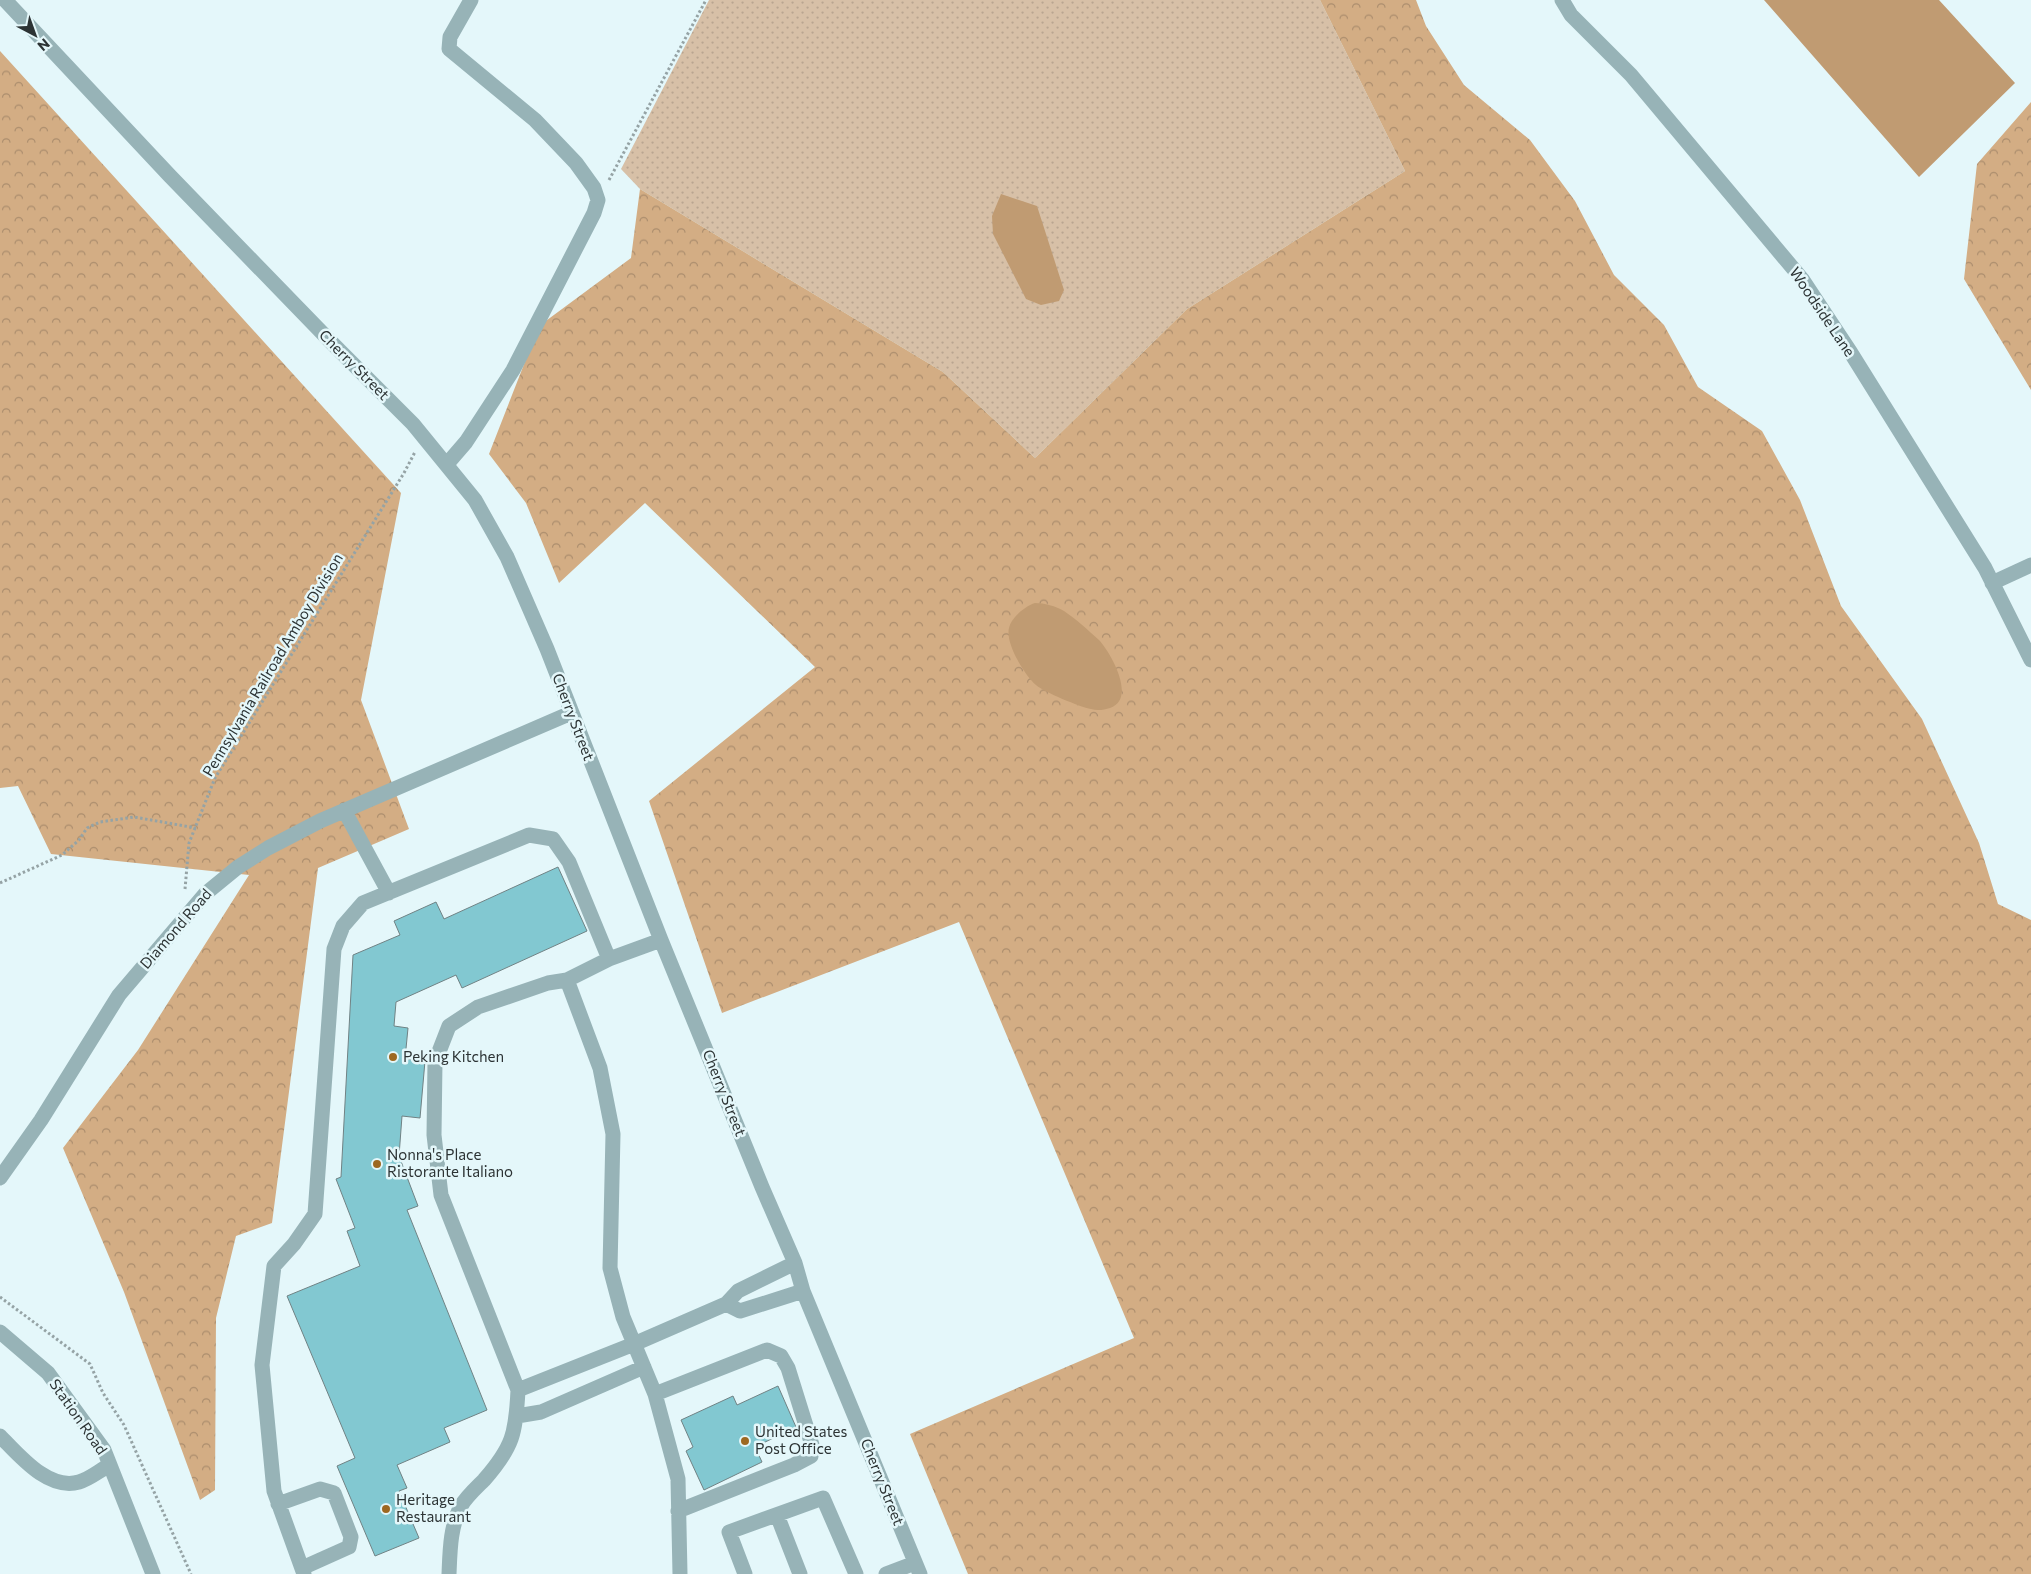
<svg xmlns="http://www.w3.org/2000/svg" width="2031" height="1574" font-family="Commissioner,sans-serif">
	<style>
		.grass { fill: url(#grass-dots) }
		.forest { fill: url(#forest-crowns) }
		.water { fill: #c09b72 }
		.building { fill: #82c8d1; stroke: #708284 }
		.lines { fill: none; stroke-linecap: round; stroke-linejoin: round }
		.path { stroke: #95a3a5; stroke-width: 3; stroke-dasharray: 2.5 2.5; stroke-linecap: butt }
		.minor { stroke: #97b3b7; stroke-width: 15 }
		.poi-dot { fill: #9d6821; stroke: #e4f7fa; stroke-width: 2 }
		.labels { text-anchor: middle; stroke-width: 5; stroke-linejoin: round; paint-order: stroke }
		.street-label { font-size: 15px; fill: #2c3334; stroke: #e4f7fa }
		.poi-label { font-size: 15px; fill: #2c3334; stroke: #e4f7fa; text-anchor: start }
	</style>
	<defs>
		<pattern id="grass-dots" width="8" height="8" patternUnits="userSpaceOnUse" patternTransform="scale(1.25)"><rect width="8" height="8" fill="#d7c0a7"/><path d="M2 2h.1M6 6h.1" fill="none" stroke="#b9a590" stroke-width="1.8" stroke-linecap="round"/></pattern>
		<pattern id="forest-crowns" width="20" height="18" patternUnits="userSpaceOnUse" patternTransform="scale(1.25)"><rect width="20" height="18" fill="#d3ad84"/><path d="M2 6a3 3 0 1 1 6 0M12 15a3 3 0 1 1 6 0" fill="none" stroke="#ab8d6d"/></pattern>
	</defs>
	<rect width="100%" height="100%" fill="#e4f7fa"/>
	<!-- grass -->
	<path class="grass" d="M709 0H1320L1405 171 1187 309 1035 458 943 372 640 189 621 169Z"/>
	<!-- forest -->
	<path class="forest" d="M1320 0H1416L1426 26 1464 85 1530 140 1575 201 1614 275 1664 325 1698 387 1762 431 1800 500 1841 606 1922 719 1979 843 1998 904 2031 920V1574H968L910 1434 1134 1338 959 922 722 1013 649 801 815 667 645 503 559 583 526 503 489 454 539 326 631 258 640 189 943 372 1035 458 1187 309 1405 171Z
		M0 51 401 493 361 700 409 829 318 868 272 1223 236 1236 216 1318 215 1490 200 1500 124 1292 63 1148 138 1050 249 875 51 854 18 786 0 788Z
		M2031 102V390L1964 279 1977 164Z"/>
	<!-- water -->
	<path class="water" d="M1764 0H1939L2015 83 1919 177Z
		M1001 194 1037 206 1064 290 1059 301 1041 305 1026 299 993 234 992 216Z
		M1035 603C1044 603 1056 606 1064 611 1076 619 1088 630 1099 640 1111 653 1137 699 1110 708 1104 710 1097 711 1091 709 1080 707 1044 692 1036 685 1025 676 1005 643 1009 628 1011 618 1025 606 1035 603Z"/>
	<!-- building -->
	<path class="building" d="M558 867 587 931 462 988 456 975 396 1002 394 1026 408 1028 405 1059 425 1061 420 1118 402 1116 399 1156 418 1206 407 1210 487 1410 444 1428 450 1442 397 1465 407 1488 399 1491 419 1538 375 1556 337 1466 355 1458 287 1296 360 1266 347 1231 355 1228 336 1179 341 1177 353 955 400 935 394 921 436 902 444 919Z
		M778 1386 796 1427 755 1447 762 1462 704 1490 686 1451 693 1447 681 1420 733 1396 737 1405Z"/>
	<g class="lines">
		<!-- path -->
		<path class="path" d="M609 180 706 0
			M0 883 62 855 79 840 87 828 100 822 134 817 196 828
			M185 889 189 843 215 778 404 473 415 452
			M0 1297 90 1364 103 1393 124 1425 191 1574"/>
		<!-- minor -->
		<path class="minor" d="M5 0 170 176 332 343 413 424 475 500 507 557 547 649 661 940 762 1187 795 1263 803 1291 920 1574
			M1562 0 1571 15 1631 75 1802 279 1851 353 1985 568 2031 660
			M447 464 466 442 513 370 594 213 598 200 594 188 576 163 535 120 449 49 450 37 471 0
			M1992 583 2031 565
			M344 810 389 893
			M567 980 609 959
			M0 1178 41 1120 119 995 205 894 238 867 268 848 320 821 571 713
			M795 1263 738 1291 726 1304 740 1311 803 1291
			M0 1332 48 1373 104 1450 153 1574
			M518 1390 634 1344 726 1304
			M655 1394 767 1350 781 1356 788 1368 812 1445 811 1456 794 1465 678 1511
			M517 1416 541 1412 644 1367
			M0 1436C19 1455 48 1491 79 1482 90 1479 100 1470 110 1465
			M278 1504 320 1489 334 1493 351 1537 349 1547 302 1568
			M777 1515 800 1574
			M304 1574 274 1491 262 1365 274 1266 294 1244 315 1214 334 949 343 926 363 903 529 835 553 839 569 862 609 959 661 940
			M449 1574C450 1551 450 1527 461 1506 466 1497 476 1488 484 1480 513 1447 516 1433 518 1390L441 1195 434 1135 435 1062 449 1026 478 1007 548 983 567 980 600 1068 613 1134 610 1268 623 1317 655 1394 678 1479 680 1574
			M745 1574 729 1532 823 1498 856 1574
			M886 1574 915 1563"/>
	</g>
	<!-- markers -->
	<g class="poi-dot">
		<circle cx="393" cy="1057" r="5"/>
		<circle cx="377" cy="1164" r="5"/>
		<circle cx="745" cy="1441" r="5"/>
		<circle cx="386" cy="1509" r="5"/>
	</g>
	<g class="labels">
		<!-- street labels -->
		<g class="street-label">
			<text transform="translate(1822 312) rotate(56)" y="5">Woodside Lane</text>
			<text transform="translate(354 365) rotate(45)" y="5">Cherry Street</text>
			<text transform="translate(273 665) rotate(-59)" y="5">Pennsylvania Railroad Amboy Division</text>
			<text transform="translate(573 717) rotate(69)" y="5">Cherry Street</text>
			<text transform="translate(176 929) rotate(-49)" y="5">Diamond Road</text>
			<text transform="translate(724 1093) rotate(68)" y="5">Cherry Street</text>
			<text transform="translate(78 1417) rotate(55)" y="5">Station Road</text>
			<text transform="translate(882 1482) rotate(68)" y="5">Cherry Street</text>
		</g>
		<!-- poi labels -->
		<g class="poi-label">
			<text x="403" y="1062">Peking Kitchen</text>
			<text x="387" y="1160">Nonna's Place<tspan x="387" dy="17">Ristorante Italiano</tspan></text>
			<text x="755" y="1437">United States<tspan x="755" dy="17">Post Office</tspan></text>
			<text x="396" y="1505">Heritage<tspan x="396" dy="17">Restaurant</tspan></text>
		</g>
	</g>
	<!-- north arrow -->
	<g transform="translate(35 35) rotate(139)" stroke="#e4f7fa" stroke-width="4" paint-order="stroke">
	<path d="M0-4L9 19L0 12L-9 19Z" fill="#2c3334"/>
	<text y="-8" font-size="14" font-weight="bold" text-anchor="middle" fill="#2c3334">N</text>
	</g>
</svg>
